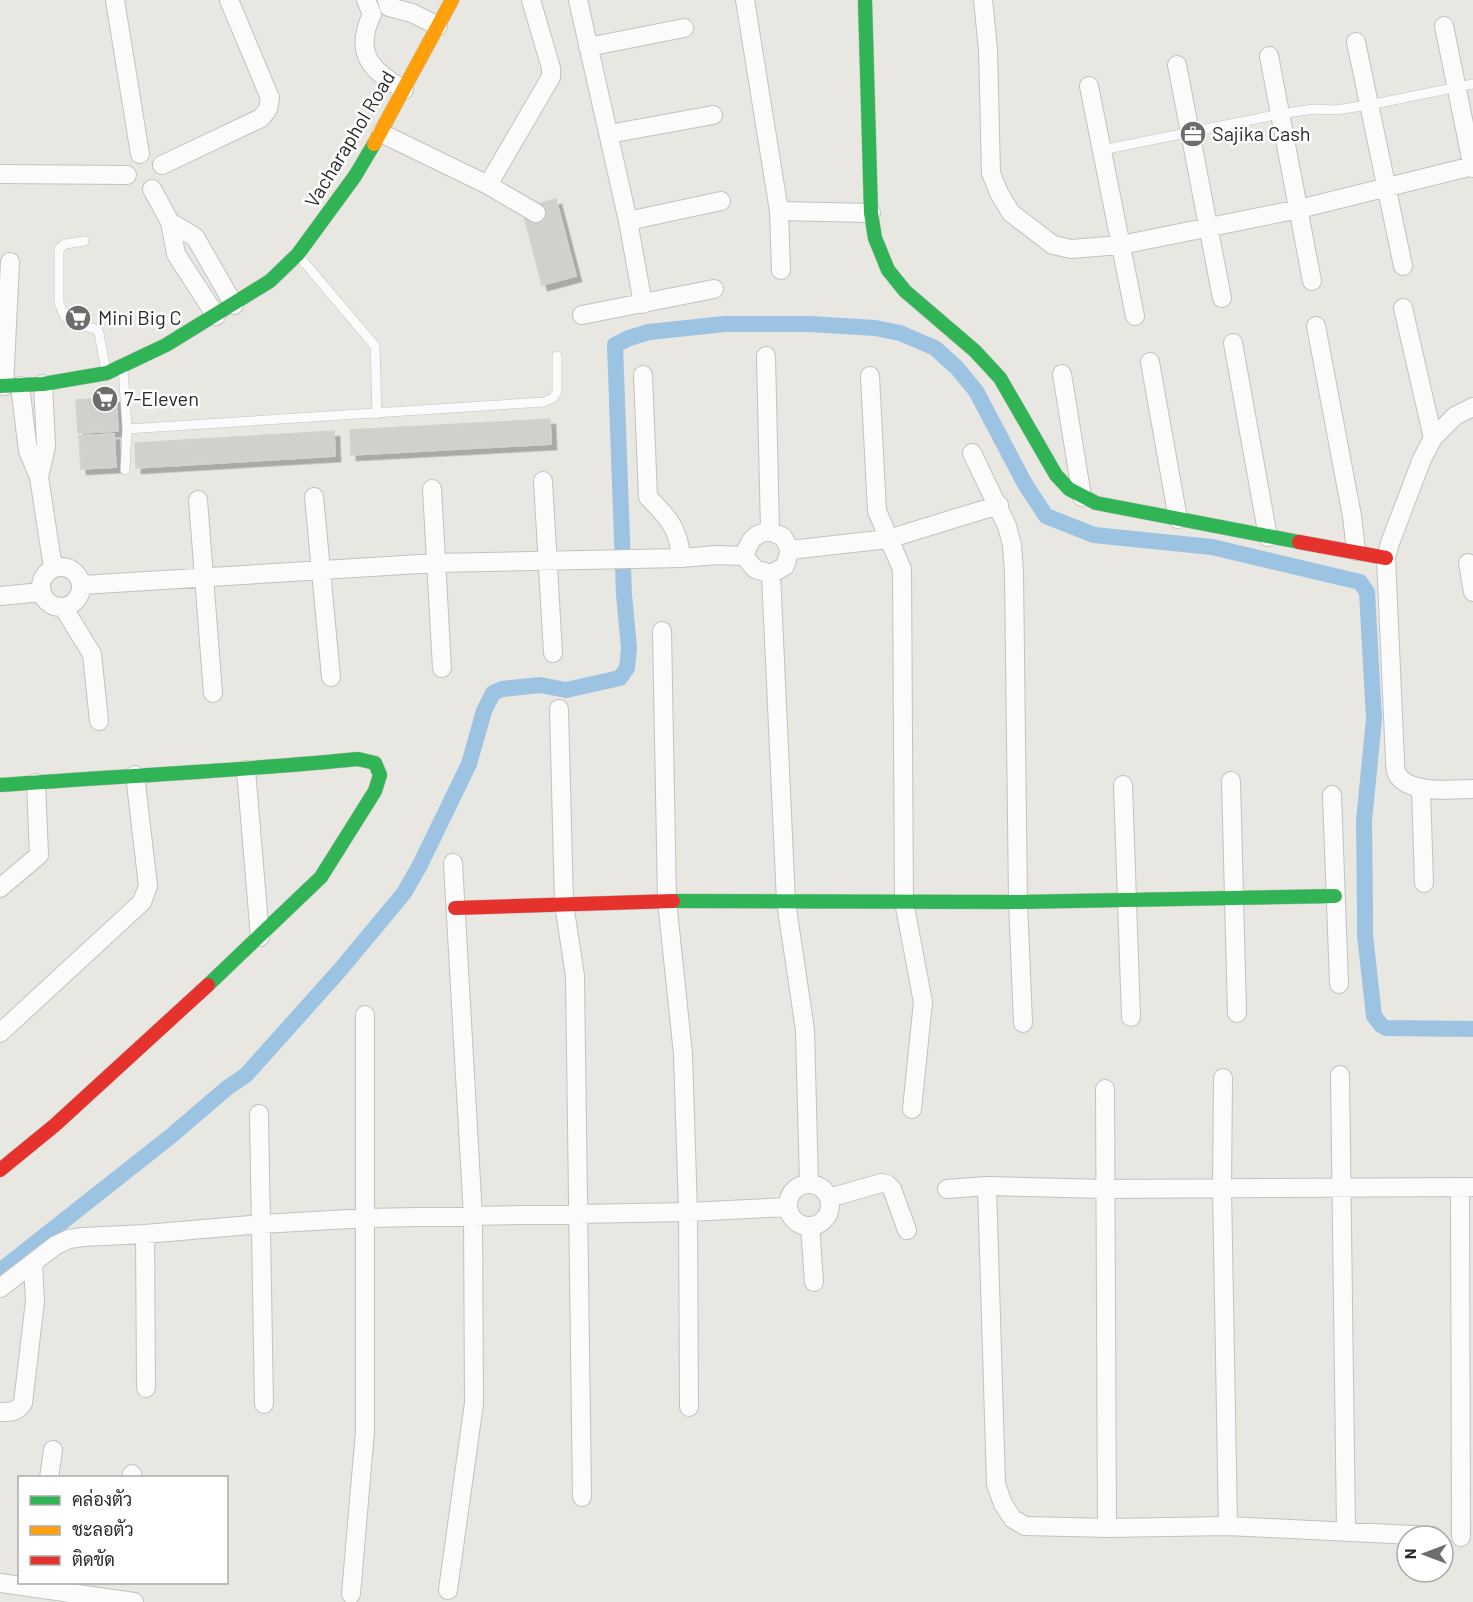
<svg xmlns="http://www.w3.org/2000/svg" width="1473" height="1602" font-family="Barlow,Sarabun,sans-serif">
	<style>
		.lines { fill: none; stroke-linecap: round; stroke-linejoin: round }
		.canal { stroke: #9cc3e2; stroke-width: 16 }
		.building { fill: #d1d0cc; stroke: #d3d2ce; stroke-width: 1.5; filter: url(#shadow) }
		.lane-casing { stroke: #c2c2c1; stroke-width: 10 }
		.street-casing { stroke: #c2c2c1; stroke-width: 20 }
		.fast-casing { stroke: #c2c2c1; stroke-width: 15 }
		.slow-casing { stroke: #c2c2c1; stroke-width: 15 }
		.jam-casing { stroke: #c2c2c1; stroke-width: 15 }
		.lane { stroke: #fcfbfb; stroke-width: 9 }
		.street { stroke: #fcfbfb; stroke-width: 18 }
		.fast { stroke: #30b455; stroke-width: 14 }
		.slow { stroke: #ff9f0a; stroke-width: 14 }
		.jam { stroke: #e5322d; stroke-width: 14 }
		.labels { text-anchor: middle; stroke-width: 5; stroke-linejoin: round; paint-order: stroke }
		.poi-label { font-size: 20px; fill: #2b2b2b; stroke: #fff; text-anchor: start }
		.street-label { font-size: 20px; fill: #2b2b2b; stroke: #fff }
	</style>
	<defs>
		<filter id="shadow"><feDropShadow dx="5.5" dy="5.5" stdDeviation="0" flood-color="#0004"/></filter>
	</defs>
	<rect width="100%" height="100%" fill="#e8e7e2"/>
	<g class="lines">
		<!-- canal -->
		<path class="canal" d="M0 1271 171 1136 227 1088 246 1075 340 970 404 893 420 865 469 764 484 711 493 693 502 689 540 685 566 690 620 678 627 668 629 648 624 595 615 345 629 338 649 332 725 324H809L875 328 900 333 935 348 957 368 976 391 1025 484 1046 516 1094 535 1212 547 1360 582 1367 592 1374 719 1364 821 1365 911V935L1374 1016 1381 1025 1386 1028 1473 1029"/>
	</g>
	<!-- building -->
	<path class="building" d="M556 199 576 276 542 285 522 208Z
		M116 397 118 431 78 433 76 400Z
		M550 419 551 444 351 455 350 430Z
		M334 431 335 456 136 468 135 443Z
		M114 434 116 467 81 469 79 436Z"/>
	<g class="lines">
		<defs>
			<path id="lane" d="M1102 150 1280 114 1313 109 1336 110 1369 105 1473 84
				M84 241 65 244 59 249V303L65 317 76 324 96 329 99 333 106 371
				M298 255 375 346 377 414
				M123 368 127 429 544 402 553 398 557 392V356
				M125 470 127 429"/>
			<path id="street" d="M115 0 140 154
				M366 0 372 14C353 54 372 71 404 90
				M387 0 389 7 412 13 438 26
				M578 0 628 221 643 304
				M745 0 779 211 781 270
				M983 0 988 49 991 173 999 193 1011 213 1053 245 1071 249 1121 245 1299 209 1473 166
				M1444 26 1473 168
				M1356 42 1403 266
				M588 47 684 28
				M1269 56 1312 281
				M1177 65 1222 298
				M1089 86 1135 316
				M381 133 488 185 536 213
				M609 134 713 115
				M162 165 261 118 268 109 270 98 229 0
				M0 174 127 175
				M488 185 551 77V68L531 0
				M152 189 170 222 176 254 216 316
				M779 211 871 213
				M628 221 721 201
				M170 222 195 237 234 305
				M1403 308 1433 438
				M582 315 714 289
				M1316 326 1352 516 1356 551
				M1233 343 1268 537
				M766 356 770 531
				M1150 362 1178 519
				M1062 374 1082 497
				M643 375 648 497C668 517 679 529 681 558
				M870 376 877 511 902 569 904 902 923 1002 912 1109
				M4 386 10 262
				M20 386 28 451 39 477 53 568
				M1473 407 1455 416 1433 438 1422 459 1390 543 1386 558 1395 760C1395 764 1395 770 1397 774 1409 795 1453 789 1473 789
				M972 453 1007 526 1012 545 1014 573 1018 902 1023 1023
				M39 477 46 446 43 384
				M543 481 553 653
				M432 489 442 668
				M314 497 331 677
				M198 500 213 693
				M770 531 783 537 790 550 785 566 771 574 755 569 744 556C750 540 753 534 770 531Z
				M790 550 888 539 999 505
				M1468 563 1473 592
				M41 587a20 20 0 1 1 40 0a20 20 0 1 1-40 0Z
				M771 574 786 902 805 1030 809 1184
				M82 585 436 563 681 558 717 555 744 556
				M0 596 41 592
				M63 607 92 654 99 721
				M662 631 667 901 683 1054 688 1212 689 1407
				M559 709 564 904 575 976 582 1497
				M246 770 260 937
				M1231 781 1237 1013
				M1123 785 1131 1017
				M1421 789 1424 883
				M1332 795 1339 984
				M0 888 39 855 36 783
				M0 1033 142 902 148 886 135 775
				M1340 1075 1346 1531
				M1223 1078 1222 1188 1228 1526
				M1105 1089 1107 1528
				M259 1114 264 1404
				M788 1205a21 21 0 1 1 42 0a21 21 0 1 1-42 0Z
				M987 1186 996 1484 1003 1504 1013 1519 1025 1526 1107 1528 1228 1526 1433 1536
				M1460 1187 1461 1537
				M947 1189 987 1186 1104 1189 1473 1187
				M829 1198 881 1183 887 1184 892 1189 907 1230
				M810 1226 814 1282
				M145 1234 146 1388
				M0 1288 56 1245 69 1239 83 1237 145 1234 262 1224 366 1218 688 1212 788 1207
				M0 1412C11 1412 17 1412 23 1403L35 1301 33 1263
				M49 1478 53 1450
				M132 1478V1474
				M0 1583 134 1602
				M448 1590 474 1403 473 1217 453 863
				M351 1594 365 1431V1015"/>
			<path id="fast" d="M865 0 871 213 875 238 888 270 905 291 975 351 1000 378 1056 475 1069 489 1096 503 1299 542
				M0 386 43 384 107 373 166 345 270 281 298 254 355 176 374 144
				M0 785C119 776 239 771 358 759L375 763 380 775 375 791 321 877 208 985
				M673 901 1018 902 1335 896"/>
			<path id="slow" d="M374 144 452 0"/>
			<path id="jam" d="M1299 542 1386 558
				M455 908 673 901
				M0 1170 55 1125 208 985"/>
		</defs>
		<!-- lane casing -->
		<use href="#lane" class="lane-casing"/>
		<!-- street casing -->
		<use href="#street" class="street-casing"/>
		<!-- fast casing -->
		<use href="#fast" class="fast-casing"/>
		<!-- slow casing -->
		<use href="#slow" class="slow-casing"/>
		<!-- jam casing -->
		<use href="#jam" class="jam-casing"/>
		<!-- lane -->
		<use href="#lane" class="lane"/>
		<!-- street -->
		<use href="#street" class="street"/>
		<!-- fast -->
		<use href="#fast" class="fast"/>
		<!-- slow -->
		<use href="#slow" class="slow"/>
		<!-- jam -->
		<use href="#jam" class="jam"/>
	</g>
	<!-- icons -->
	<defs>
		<symbol id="office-disc" viewBox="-11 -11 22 22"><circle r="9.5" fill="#6d6d6b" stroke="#fff"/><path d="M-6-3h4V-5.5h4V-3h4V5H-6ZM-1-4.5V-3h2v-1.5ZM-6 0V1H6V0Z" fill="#fff"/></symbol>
		<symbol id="supermarket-disc" viewBox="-11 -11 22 22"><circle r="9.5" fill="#6d6d6b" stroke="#fff"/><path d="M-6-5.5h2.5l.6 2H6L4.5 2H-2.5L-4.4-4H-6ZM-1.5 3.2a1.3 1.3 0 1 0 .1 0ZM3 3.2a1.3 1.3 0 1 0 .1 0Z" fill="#fff"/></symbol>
	</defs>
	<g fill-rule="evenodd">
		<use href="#office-disc" x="1178" y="119" width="30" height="30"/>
		<use href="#supermarket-disc" x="63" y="303" width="30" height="30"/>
		<use href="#supermarket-disc" x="90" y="384" width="30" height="30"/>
	</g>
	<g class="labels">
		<!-- poi labels -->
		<g class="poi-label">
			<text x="1212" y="141">Sajika Cash</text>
			<text x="98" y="325">Mini Big C</text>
			<text x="124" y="406">7-Eleven</text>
		</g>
		<!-- street labels -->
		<g class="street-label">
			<text transform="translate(350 139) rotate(-59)" y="7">Vacharaphol Road</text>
		</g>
	</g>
	<!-- legend -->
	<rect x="18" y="1476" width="210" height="108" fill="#ffffff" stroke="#aaaaaa" stroke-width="1.5"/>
	<rect x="30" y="1496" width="30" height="9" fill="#30b455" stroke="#aaaaaa" stroke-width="1.5"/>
	<text x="72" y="1506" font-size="18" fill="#2b2b2b">คล่องตัว</text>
	<rect x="30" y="1526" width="30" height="9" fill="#ff9f0a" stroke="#aaaaaa" stroke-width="1.5"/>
	<text x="72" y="1536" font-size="18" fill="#2b2b2b">ชะลอตัว</text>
	<rect x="30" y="1556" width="30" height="9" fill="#e5322d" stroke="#aaaaaa" stroke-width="1.5"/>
	<text x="72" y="1566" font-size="18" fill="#2b2b2b">ติดขัด</text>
	<!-- north arrow -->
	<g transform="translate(1425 1554) rotate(270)"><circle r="28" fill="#ffffff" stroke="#aaaaaa" stroke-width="1.5"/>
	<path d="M0-4.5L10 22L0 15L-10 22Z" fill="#6d6d6b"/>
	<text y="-9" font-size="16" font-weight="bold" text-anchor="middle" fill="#2b2b2b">N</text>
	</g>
</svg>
